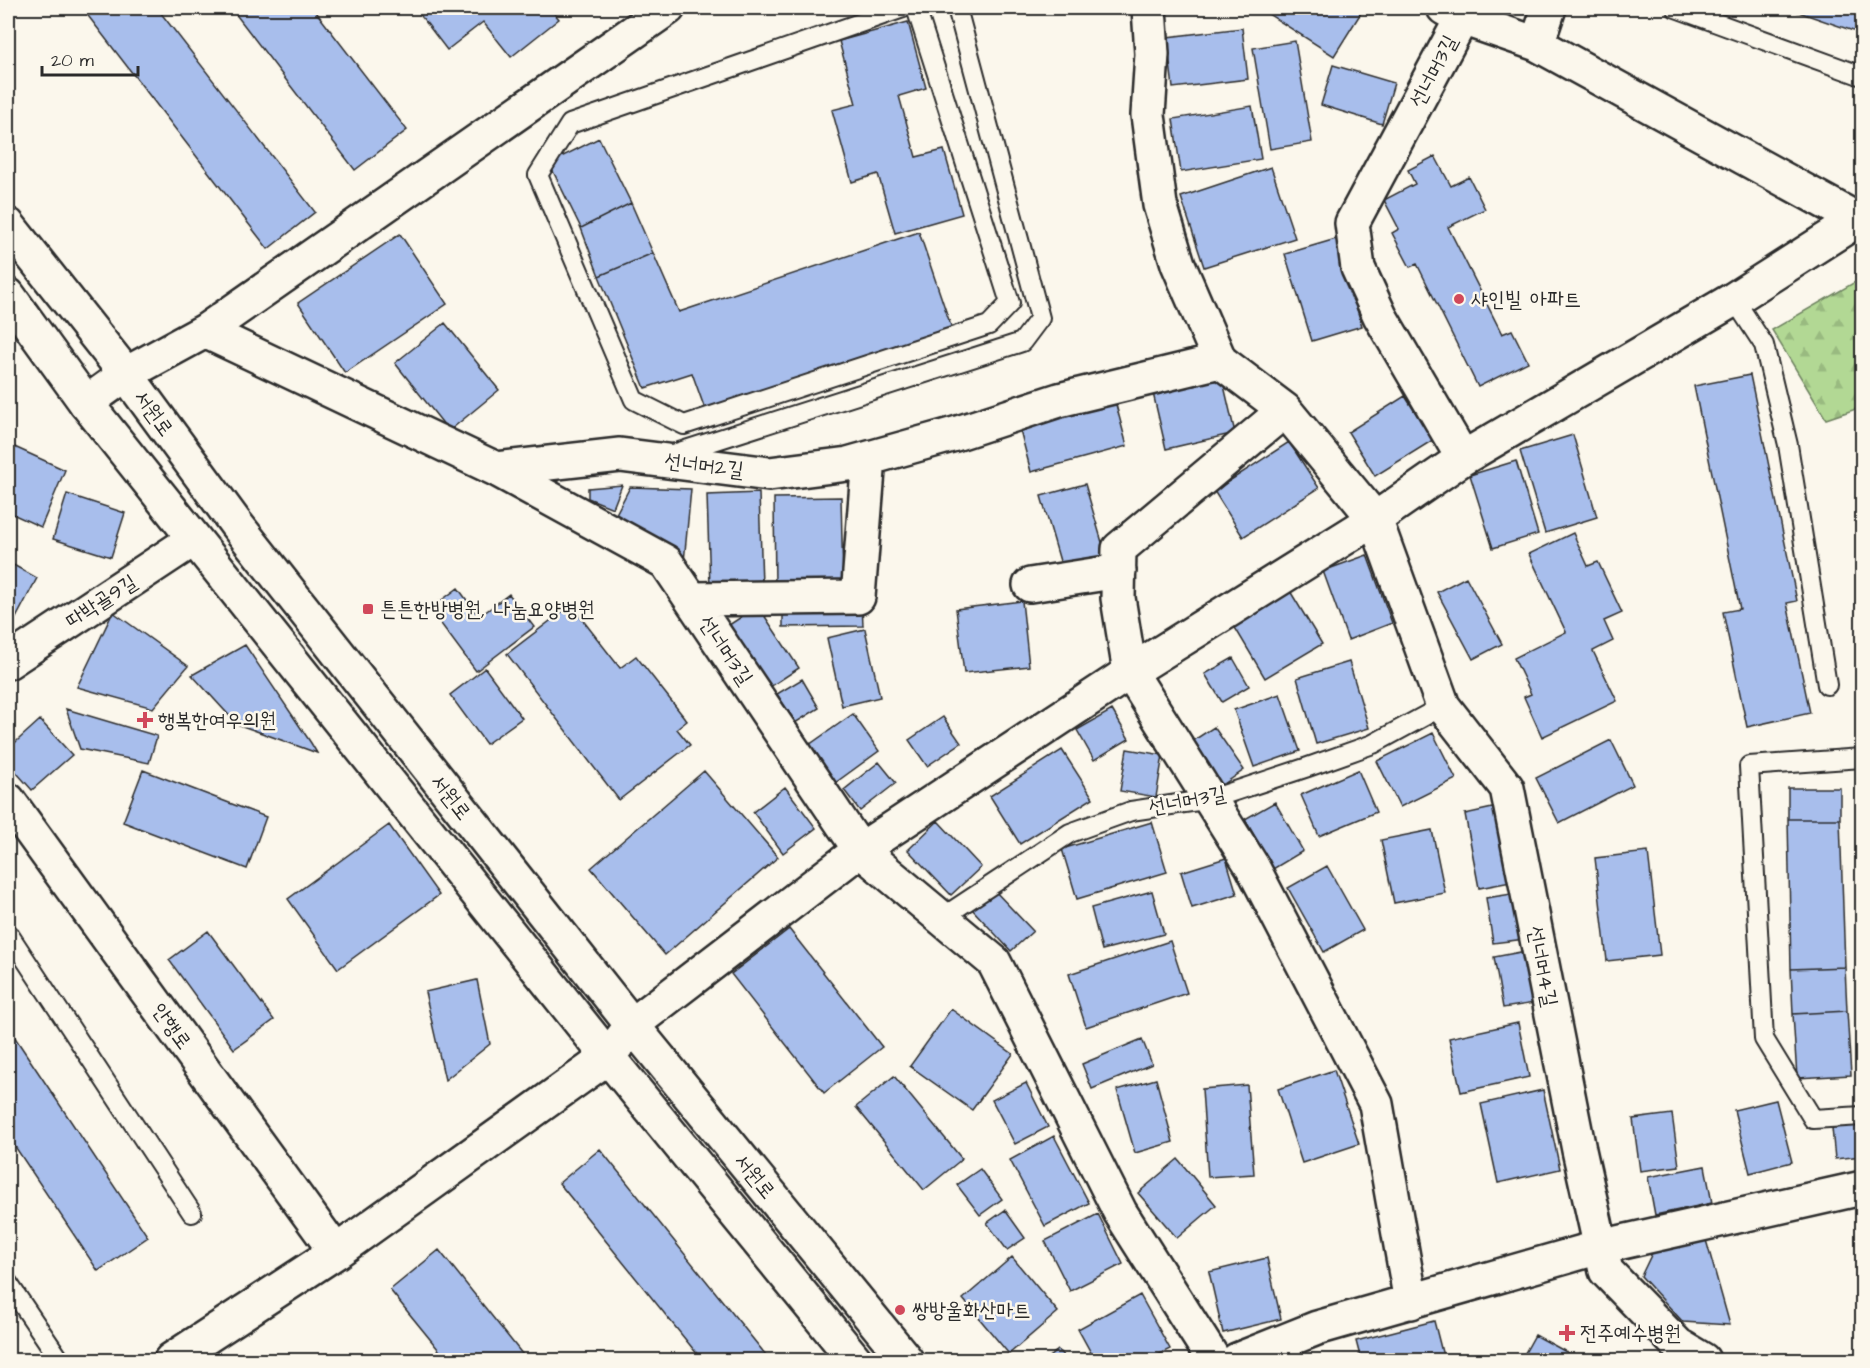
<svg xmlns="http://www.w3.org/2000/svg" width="1870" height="1368" font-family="'Architects Daughter','Poor Story',sans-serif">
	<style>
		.forest { fill: url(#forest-firs); stroke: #6e8260; stroke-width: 1.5 }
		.building { fill: #a8beec; stroke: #2b2b2b; stroke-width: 1.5 }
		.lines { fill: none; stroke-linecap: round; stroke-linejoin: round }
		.service-casing { stroke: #2b2b2b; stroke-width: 22 }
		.minor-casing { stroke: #2b2b2b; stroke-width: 38 }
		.tertiary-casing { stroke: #2b2b2b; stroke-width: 38 }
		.service { stroke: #fbf7ec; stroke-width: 18 }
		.minor { stroke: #fbf7ec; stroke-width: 33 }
		.tertiary { stroke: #fbf7ec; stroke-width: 33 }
		.poi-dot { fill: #d1495b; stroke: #fbf7ec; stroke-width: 2 }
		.labels { text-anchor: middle; stroke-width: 5; stroke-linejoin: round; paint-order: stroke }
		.street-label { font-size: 21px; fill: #2b2b2b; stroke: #fbf7ec }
		.poi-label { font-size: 21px; fill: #2b2b2b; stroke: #fbf7ec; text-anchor: start }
	</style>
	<defs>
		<pattern id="forest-firs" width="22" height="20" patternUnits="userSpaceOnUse" patternTransform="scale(1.5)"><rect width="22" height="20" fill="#b2d894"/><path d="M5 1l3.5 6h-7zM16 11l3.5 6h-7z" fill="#99ba80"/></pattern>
	</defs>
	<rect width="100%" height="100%" fill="#fbf7ec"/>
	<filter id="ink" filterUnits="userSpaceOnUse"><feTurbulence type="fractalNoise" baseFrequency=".0167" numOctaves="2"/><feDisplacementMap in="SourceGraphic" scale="12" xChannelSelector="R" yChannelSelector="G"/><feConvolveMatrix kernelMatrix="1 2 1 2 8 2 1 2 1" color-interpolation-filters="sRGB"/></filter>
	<g filter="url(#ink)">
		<!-- forest -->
		<path class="forest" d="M1862 278V407L1826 419 1772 330Z"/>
		<!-- building -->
		<path class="building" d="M82 8H157L315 212 268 249Z
			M231 8H313L407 130 355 170Z
			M415 8H483L485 10 488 8H550L559 19 511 57 483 22 447 50Z
			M1259 8H1364L1334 56Z
			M1787 8H1862V34Z
			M908 22 926 88 899 96 916 157 944 150 962 214 895 233 878 174 852 182 832 110 856 104 839 41Z
			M1242 28 1248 79 1173 88 1167 37Z
			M1295 41 1312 142 1270 149 1253 48Z
			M1333 65 1394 83 1382 124 1321 105Z
			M1252 106 1261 159 1181 172 1173 119Z
			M599 138 631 203 581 228 549 163Z
			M1435 156 1451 186 1469 177 1485 209 1448 227 1502 334 1512 330 1528 362 1478 387 1417 264 1410 267 1392 233 1399 229 1384 200 1415 184 1408 170Z
			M1271 167 1295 238 1204 267 1181 197Z
			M631 203 653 253 599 276 581 228Z
			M919 232 952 329 706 412 692 373 645 388 599 276 653 253 679 312Z
			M400 234 447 304 345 373 298 303Z
			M1336 239 1362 326 1312 341 1285 254Z
			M445 323 499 390 449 431 395 363Z
			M1750 375 1797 601 1787 603 1810 713 1747 727 1723 612 1740 609 1694 386Z
			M1222 377 1235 433 1166 449 1153 393Z
			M1405 396 1433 440 1375 476 1348 432Z
			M1114 397 1127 446 1031 472 1018 422Z
			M1573 435 1597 517 1545 533 1520 451Z
			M1289 442 1319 488 1243 537 1214 491Z
			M8 444 65 470 41 527 8 512Z
			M1516 461 1538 534 1493 548 1470 475Z
			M1085 484 1106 556 1062 568 1041 496Z
			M622 485 613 508 588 498V488Z
			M630 487 691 489 684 562 616 514Z
			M759 493 762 585 710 587 707 495Z
			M67 494 125 513 111 557 53 539Z
			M841 497 843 585 775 586 774 498Z
			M1573 533 1588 566 1598 562 1622 613 1604 621 1613 641 1593 651 1617 701 1542 737 1524 697 1531 694 1514 658 1566 632 1529 554Z
			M1367 555 1392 623 1348 640 1323 571Z
			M8 562 37 578 16 618 8 614Z
			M1466 577 1502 644 1473 659 1437 592Z
			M458 588 479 617 509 594 534 627 476 671 430 609Z
			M1290 591 1322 644 1265 678 1234 626Z
			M1022 601 1029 666 964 673 956 609Z
			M862 604 863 626 783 627V605Z
			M571 605 620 668 636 656 687 721 677 729 690 745 619 800 507 654Z
			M758 606 799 668 770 687 729 625Z
			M113 612 188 666 153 708 77 687Z
			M865 629 880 697 842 706 827 638Z
			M245 645 311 743 317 753 237 724 192 675Z
			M1233 658 1249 686 1222 702 1205 674Z
			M1349 662 1369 728 1316 744 1297 678Z
			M485 668 522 718 486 744 450 695Z
			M802 679 819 708 795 723 777 694Z
			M1280 694 1300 751 1254 767 1234 710Z
			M66 709 157 736 149 763 80 749Z
			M1112 710 1129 739 1094 760 1077 730Z
			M853 714 879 751 835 783 809 745Z
			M943 717 961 743 927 766 909 740Z
			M40 720 72 755 32 790 8 763V749Z
			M1214 727 1244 770 1221 786 1191 742Z
			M1433 733 1456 779 1400 807 1377 761Z
			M1611 740 1633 785 1559 823 1536 778Z
			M1127 749 1163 755 1156 797 1120 791Z
			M1062 750 1093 798 1020 844 990 796Z
			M879 762 896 783 860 811 844 790Z
			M143 770 266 817 247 869 123 822Z
			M1358 770 1376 812 1319 836 1301 795Z
			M704 771 778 857 665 955 591 868Z
			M785 787 816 828 783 853 753 812Z
			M1788 788H1840V819H1788Z
			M1275 802 1303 851 1273 869 1245 819Z
			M1497 807 1511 882 1479 888 1465 814Z
			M1788 819H1840L1845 967 1791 969Z
			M938 821 981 867 951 895 908 850Z
			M1152 822 1167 872 1077 899 1062 849Z
			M389 825 439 895 338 969 288 899Z
			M1432 830 1445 893 1394 903 1381 840Z
			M1648 852 1660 955 1607 961 1595 858Z
			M1226 858 1237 894 1192 908 1181 872Z
			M1327 866 1363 930 1324 952 1288 888Z
			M993 889 1033 931 1011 951 972 909Z
			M1152 891 1164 934 1102 950 1091 908Z
			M1518 893 1525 939 1493 943 1486 898Z
			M789 929 882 1047 824 1093 731 974Z
			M208 931 274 1020 234 1049 169 960Z
			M1170 941 1187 993 1086 1027 1069 974Z
			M1526 951 1535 1003 1503 1008 1494 957Z
			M1845 967 1847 1011 1793 1014 1791 969Z
			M477 980 490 1044 445 1080 425 992Z
			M951 1009 1013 1054 972 1110 910 1066Z
			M1847 1011 1851 1075 1797 1078 1793 1014Z
			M1518 1023 1529 1077 1461 1092 1449 1038Z
			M8 1027 148 1237 98 1271 8 1136Z
			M1142 1039 1152 1064 1092 1089 1082 1064Z
			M1334 1070 1359 1144 1302 1163 1278 1089Z
			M894 1076 962 1159 924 1190 856 1107Z
			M1156 1079 1173 1142 1135 1153 1117 1090Z
			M1026 1083 1048 1127 1015 1144 992 1100Z
			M1247 1085 1254 1174 1208 1177 1202 1089Z
			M1543 1090 1560 1169 1498 1183 1481 1104Z
			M1776 1100 1792 1162 1750 1173 1734 1110Z
			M1672 1114 1679 1166 1640 1171 1633 1119Z
			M1862 1125V1156L1835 1159 1832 1128Z
			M1054 1136 1089 1203 1045 1226 1010 1160Z
			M600 1149 770 1360H702L559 1183Z
			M1178 1159 1216 1205 1177 1238 1138 1193Z
			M1705 1166 1712 1203 1655 1215 1648 1177Z
			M980 1169 1002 1199 980 1215 957 1185Z
			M1005 1210 1025 1238 1007 1250 987 1223Z
			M1098 1214 1123 1264 1070 1291 1045 1241Z
			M1706 1240 1730 1325 1683 1322 1641 1276 1655 1247Z
			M439 1250 527 1360H447L390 1290Z
			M1012 1257 1058 1312 1009 1354 963 1299Z
			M1267 1258 1281 1319 1223 1333 1209 1272Z
			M1140 1295 1170 1349 1148 1360H1095L1078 1329Z
			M1434 1321 1444 1360H1361L1356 1341Z
			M1535 1335 1581 1360H1521Z
			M1058 1350 1067 1360H1045Z"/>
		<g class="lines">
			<defs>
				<path id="service" d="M903 8 570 124 538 175 634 400 684 425 989 325 1010 303 916 8
					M1676 8 1862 76
					M1734 299 1764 345 1788 445 1827 685
					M670 455 1022 342 1040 318 957 8
					M1862 758 1749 766 1764 1039 1813 1119 1862 1116
					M943 917 1070 833 1131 811 1211 799 1308 767 1373 744 1443 706
					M8 933 192 1213
					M8 1283 60 1360"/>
				<path id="minor" d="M1149 8 1152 54 1148 115 1160 205 1178 264 1220 361 1285 410 1375 519 1443 706 1507 788 1579 1150 1606 1271 1678 1345 1703 1360
					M1444 8 1462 18 1537 44 1858 220
					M1462 18 1352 223 1358 268 1380 316 1463 458
					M1537 44 1549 8
					M205 331 496 469 666 562 860 850 994 962 1120 1212 1214 1360
					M86 403 126 374 205 331 668 8
					M1285 410 1119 549 1118 598 1130 672 1252 866 1376 1104 1411 1302
					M496 469 620 455 769 474 848 464 955 434 1059 400 1220 361
					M1030 585 1119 571
					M692 599 858 597 869 458
					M8 662 194 539
					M8 800 336 1252
					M171 1360 336 1252 608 1057 632 1025 860 850 1130 672 1375 519 1463 458 1734 299 1862 217
					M1237 1360 1317 1328 1600 1247 1862 1188"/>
				<path id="tertiary" d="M8 225 126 374 236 524 632 1025 906 1360
					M8 295 86 403 608 1057 855 1360"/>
			</defs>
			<!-- service casing -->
			<use href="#service" class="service-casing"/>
			<!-- minor casing -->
			<use href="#minor" class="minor-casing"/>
			<!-- tertiary casing -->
			<use href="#tertiary" class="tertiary-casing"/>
			<!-- service -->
			<use href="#service" class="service"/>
			<!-- minor -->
			<use href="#minor" class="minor"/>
			<!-- tertiary -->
			<use href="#tertiary" class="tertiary"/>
		</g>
	</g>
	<!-- markers -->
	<g class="poi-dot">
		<circle cx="1459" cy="299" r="6"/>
		<rect x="362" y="603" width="12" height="12" rx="3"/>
		<path d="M142 711h6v6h6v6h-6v6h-6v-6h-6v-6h6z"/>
		<circle cx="900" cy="1310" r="6"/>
		<path d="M1564 1324h6v6h6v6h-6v6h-6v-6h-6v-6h6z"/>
	</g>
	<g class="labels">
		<!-- street labels -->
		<g class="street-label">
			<text transform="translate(1433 71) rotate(-62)" y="7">선너머3길</text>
			<text transform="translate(154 413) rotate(54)" y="7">서원로</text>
			<text transform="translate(704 465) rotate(7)" y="7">선너머2길</text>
			<text transform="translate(101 601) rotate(-33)" y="7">따박골9길</text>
			<text transform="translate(726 650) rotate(56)" y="7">선너머3길</text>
			<text transform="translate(451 797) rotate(52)" y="7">서원로</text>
			<text transform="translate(1187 800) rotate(-11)" y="7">선너머3길</text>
			<text transform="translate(1543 966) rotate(79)" y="7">선너머4길</text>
			<text transform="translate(172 1026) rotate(54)" y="7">안행로</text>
			<text transform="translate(755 1176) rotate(51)" y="7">서원로</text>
		</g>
		<!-- poi labels -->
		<g class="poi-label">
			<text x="1471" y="306">샤인빌 아파트</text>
			<text x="380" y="616">튼튼한방병원, 나눔요양병원</text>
			<text x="158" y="727">행복한여우의원</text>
			<text x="912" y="1317">쌍방울화산마트</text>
			<text x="1580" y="1340">전주예수병원</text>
		</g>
	</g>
	<!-- margin -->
	<rect width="1870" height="1368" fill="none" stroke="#fbf7ec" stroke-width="30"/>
	<rect x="15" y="15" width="1840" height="1338" fill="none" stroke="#2b2b2b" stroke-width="2" filter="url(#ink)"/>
	<!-- scale -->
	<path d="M42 66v9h96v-9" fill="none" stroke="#2b2b2b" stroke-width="3"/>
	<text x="51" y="66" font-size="18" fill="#2b2b2b" stroke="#fbf7ec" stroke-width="4.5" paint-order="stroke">20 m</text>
</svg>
